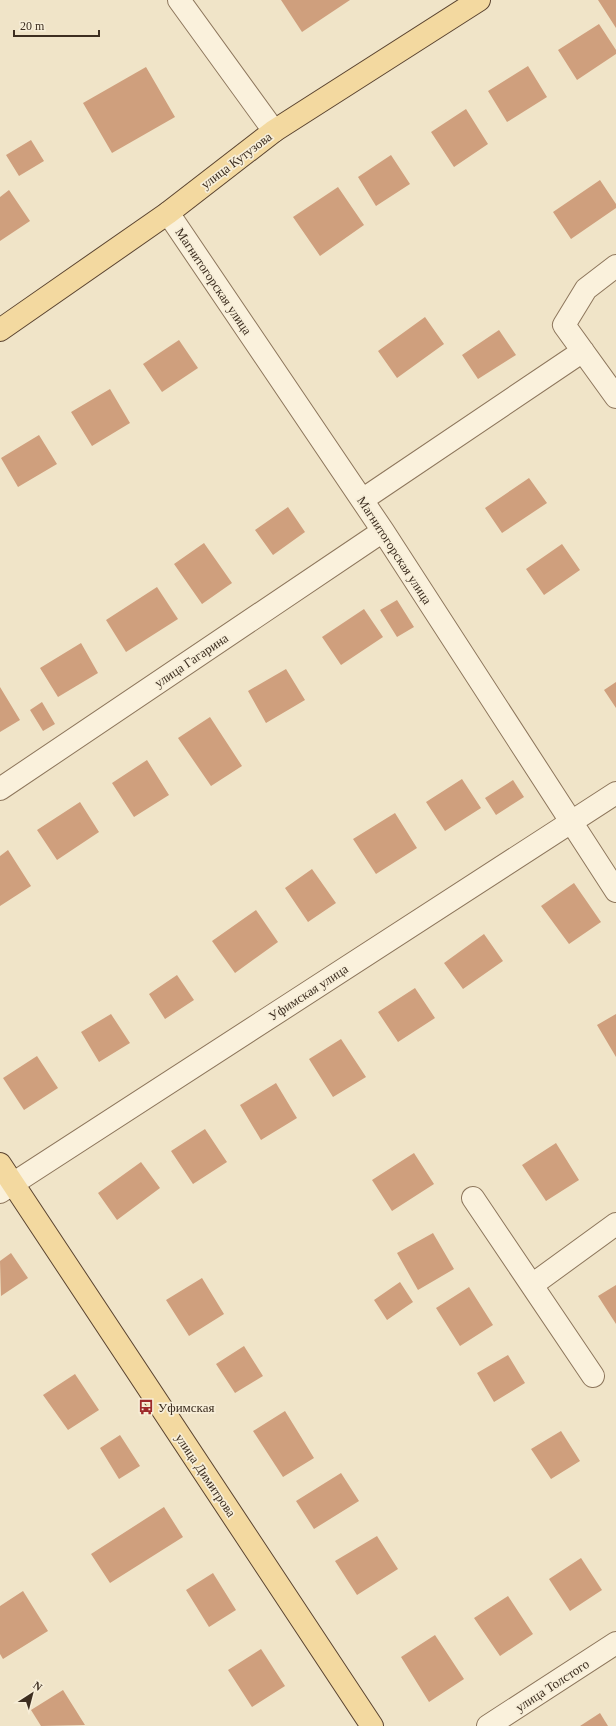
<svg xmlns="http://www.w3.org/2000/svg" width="616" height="1726" font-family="'Times New Roman',serif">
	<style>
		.building { fill: #cf9f7d }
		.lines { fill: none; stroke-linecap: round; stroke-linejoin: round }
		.minor-casing { stroke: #8d765c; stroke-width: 24 }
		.major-casing { stroke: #5b4430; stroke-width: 24 }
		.minor { stroke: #faf1dc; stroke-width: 22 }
		.major { stroke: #f3d9a0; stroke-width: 22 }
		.labels { text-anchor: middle; stroke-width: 3.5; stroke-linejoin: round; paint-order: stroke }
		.street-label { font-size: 13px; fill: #3d2e20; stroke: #f7eed8 }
		.poi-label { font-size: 13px; fill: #3d2e20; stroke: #f7eed8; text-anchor: start }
	</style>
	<rect width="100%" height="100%" fill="#f0e4c8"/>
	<!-- building -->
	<path class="building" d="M281 0H350L302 32Z
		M598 0H616V28Z
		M599 24 616 50V54L577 80 558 50Z
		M528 66 547 97 507 122 488 91Z
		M146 67 175 117 112 153 83 103Z
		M466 109 488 144 454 167 431 132Z
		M31 140 44 161 19 176 6 155Z
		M391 155 410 184 376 206 358 177Z
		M600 180 616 204V208L571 239 553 212Z
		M338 187 364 225 320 256 293 217Z
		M9 190 30 221 0 241V197Z
		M425 317 444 344 397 378 378 351Z
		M499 330 516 355 478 379 462 355Z
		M179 340 198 368 162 392 143 364Z
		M110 389 130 423 92 446 71 412Z
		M39 435 57 464 18 487 1 458Z
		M529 478 547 503 502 533 485 508Z
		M288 507 305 532 273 555 255 530Z
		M204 543 232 583 202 604 174 564Z
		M562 544 580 570 544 595 526 569Z
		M157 587 178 619 126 652 106 620Z
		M397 600 414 627 397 637 380 610Z
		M364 609 383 637 341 665 322 637Z
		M81 643 98 673 58 697 40 668Z
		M286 669 305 700 266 723 248 691Z
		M616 682V708L604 690Z
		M0 687 20 720 0 732Z
		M42 702 55 724 43 731 30 710Z
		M210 717 242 766 211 786 178 738Z
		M147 760 169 795 134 817 112 783Z
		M462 779 481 808 445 831 426 802Z
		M513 780 524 797 496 815 485 798Z
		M80 802 99 832 57 860 37 830Z
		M395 813 417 848 376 874 353 839Z
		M8 850 31 886 0 906V856Z
		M312 869 336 903 308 922 285 888Z
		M574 883 601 922 569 944 541 906Z
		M256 910 278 942 235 973 212 941Z
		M484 934 503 961 463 989 444 963Z
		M177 975 194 1000 165 1019 149 994Z
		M415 988 435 1018 398 1042 378 1012Z
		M111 1014 130 1043 99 1062 81 1032Z
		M616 1014V1057L597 1025Z
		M341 1039 366 1077 333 1097 309 1059Z
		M37 1056 58 1088 24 1110 3 1078Z
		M276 1083 297 1118 261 1140 240 1105Z
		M205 1129 227 1162 193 1184 171 1151Z
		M556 1143 579 1180 546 1201 522 1165Z
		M414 1153 434 1184 392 1211 372 1180Z
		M141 1162 160 1188 117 1220 98 1193Z
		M433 1233 454 1269 418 1290 397 1253Z
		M11 1253 28 1278 1 1296 0 1261Z
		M202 1278 224 1314 189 1336 166 1300Z
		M400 1282 413 1302 387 1320 374 1300Z
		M616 1285V1324L598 1296Z
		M469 1287 493 1325 460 1346 436 1308Z
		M244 1346 263 1376 235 1393 216 1364Z
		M508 1355 525 1383 494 1402 477 1373Z
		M75 1374 99 1410 68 1430 43 1395Z
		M285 1411 314 1458 283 1477 253 1431Z
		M561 1431 580 1461 551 1479 531 1449Z
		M120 1435 140 1466 119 1479 100 1448Z
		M341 1473 359 1501 314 1529 296 1501Z
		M164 1507 183 1537 110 1583 91 1554Z
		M377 1536 398 1569 357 1595 335 1561Z
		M581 1558 602 1590 570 1611 549 1579Z
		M213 1573 236 1610 209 1627 186 1590Z
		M23 1591 48 1631 3 1659 0 1654V1606Z
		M508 1596 533 1634 500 1656 474 1618Z
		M435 1635 464 1679 429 1702 401 1657Z
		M261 1649 285 1686 252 1707 228 1670Z
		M63 1690 85 1725 41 1726 31 1710Z
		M600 1713 608 1726H580Z"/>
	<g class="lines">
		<defs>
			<path id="minor" d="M179 0 274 131
				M168 213 383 531 616 891
				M616 266 586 289 564 325 616 397
				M362 500 583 351
				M0 789 383 531
				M0 1192 616 793
				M473 1198 593 1376
				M532 1285 616 1224
				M488 1726 616 1643"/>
			<path id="major" d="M0 330 168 213 274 131 479 0
				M0 1164 372 1726"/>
		</defs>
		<!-- minor casing -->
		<use href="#minor" class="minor-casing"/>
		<!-- major casing -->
		<use href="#major" class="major-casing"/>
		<!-- minor -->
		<use href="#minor" class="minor"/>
		<!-- major -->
		<use href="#major" class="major"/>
	</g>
	<!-- icons -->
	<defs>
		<symbol id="bus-bare" viewBox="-9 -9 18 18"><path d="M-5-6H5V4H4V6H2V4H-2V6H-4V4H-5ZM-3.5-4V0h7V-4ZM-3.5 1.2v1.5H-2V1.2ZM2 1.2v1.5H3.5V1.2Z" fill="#9e2a2b" stroke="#f7eed8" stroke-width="2.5" paint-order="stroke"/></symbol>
	</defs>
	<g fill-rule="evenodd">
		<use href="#bus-bare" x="135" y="1396" width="22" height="22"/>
	</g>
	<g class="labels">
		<!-- street labels -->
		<g class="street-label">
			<text transform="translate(236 160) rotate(-37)" y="5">улица Кутузова</text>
			<text transform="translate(214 281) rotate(56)" y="5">Магнитогорская улица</text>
			<text transform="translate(395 550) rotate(57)" y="5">Магнитогорская улица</text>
			<text transform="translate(191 660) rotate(-34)" y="5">улица Гагарина</text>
			<text transform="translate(308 992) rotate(-33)" y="5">Уфимская улица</text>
			<text transform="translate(206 1475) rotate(56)" y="5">улица Димитрова</text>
			<text transform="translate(552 1685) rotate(-33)" y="5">улица Толстого</text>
		</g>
		<!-- poi labels -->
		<g class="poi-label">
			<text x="158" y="1412">Уфимская</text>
		</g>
	</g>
	<!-- north arrow -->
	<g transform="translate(32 1694) rotate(36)" stroke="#f7eed8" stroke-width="3" paint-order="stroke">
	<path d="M0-3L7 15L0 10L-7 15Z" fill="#3d2e20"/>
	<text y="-6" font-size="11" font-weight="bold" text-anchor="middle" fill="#3d2e20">N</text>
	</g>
	<!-- scale -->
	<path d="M14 30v6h85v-6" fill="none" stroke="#3d2e20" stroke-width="2"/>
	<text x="20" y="30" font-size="12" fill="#3d2e20" stroke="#f7eed8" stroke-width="3" paint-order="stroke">20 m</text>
</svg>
